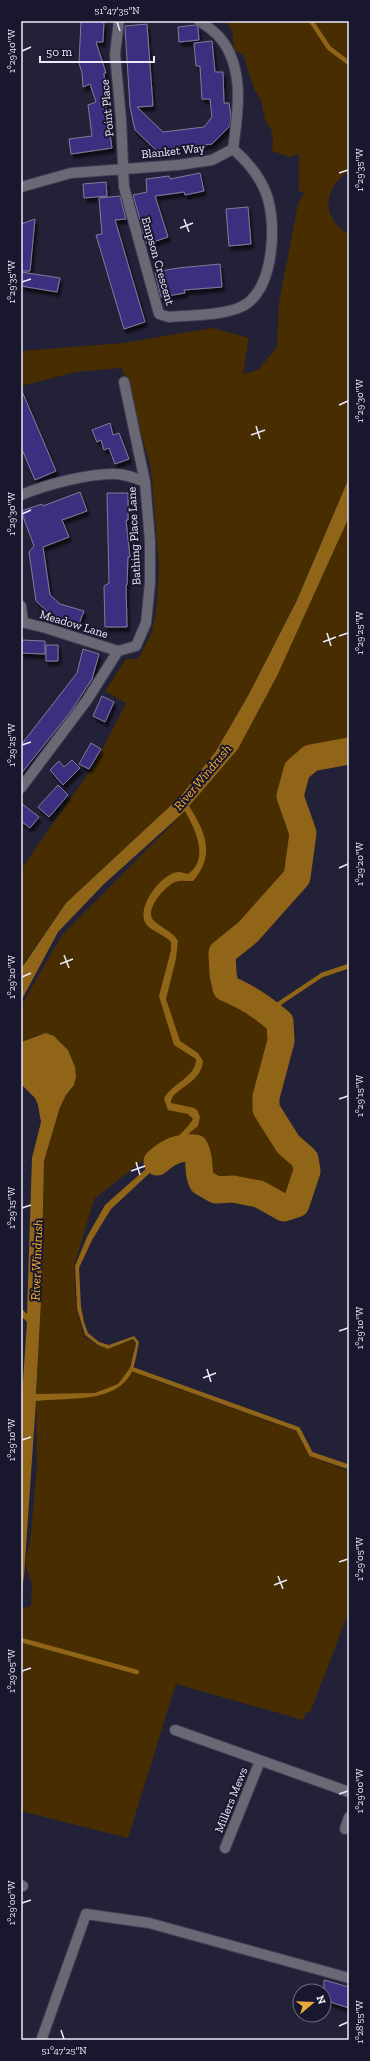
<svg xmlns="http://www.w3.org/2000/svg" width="370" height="2061" font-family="'Zilla Slab',serif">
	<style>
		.green { fill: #472d00 }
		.water { fill: #906518 }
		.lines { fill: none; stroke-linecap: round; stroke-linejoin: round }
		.stream { stroke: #906518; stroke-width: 4.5 }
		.river { stroke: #906518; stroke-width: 27 }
		.building { fill: #3d2f7f; stroke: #7d7d99; filter: url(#shadow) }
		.minor-casing { stroke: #3e3d52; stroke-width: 12 }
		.minor { stroke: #696975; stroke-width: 10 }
		.ticks { fill: none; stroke: #eaeaf9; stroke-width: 1.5 }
		.labels { text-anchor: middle; stroke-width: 4; stroke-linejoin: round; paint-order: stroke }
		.street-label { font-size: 12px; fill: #eaeaf9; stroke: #19172d }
		.water-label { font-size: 13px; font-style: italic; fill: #fcb32e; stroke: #19172d }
		.neatline { fill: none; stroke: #eaeaf9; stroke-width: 1.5 }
		.ticks-label { font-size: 10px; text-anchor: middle; fill: #eaeaf9 }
	</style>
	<defs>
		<filter id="shadow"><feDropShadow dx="2.5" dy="4.5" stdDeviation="1" flood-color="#0009"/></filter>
	</defs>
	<rect width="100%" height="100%" fill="#222137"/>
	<!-- green -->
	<path class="green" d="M223 21H349V171C322 190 321 217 349 235V478L297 599 249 694 216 751 181 796 66 903 26 960 21 971V869L94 765 126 703 105 691 126 659H138L151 634 157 606 159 566 151 468 122 368 76 372 21 386V351L124 343 212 328 249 338 243 374 258 370 277 347 279 303 298 204 305 191 299 192V154L290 157 272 151 273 141 271 129 265 120 261 100 254 89 243 54 234 50C232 38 236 28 223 21Z
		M349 517V744L307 754 291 766 282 795 295 834 291 874 215 949 220 995 273 1026V1042L258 1093 257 1109 282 1153 300 1170 290 1197 284 1199 258 1186 217 1183 206 1177 205 1154 199 1143 187 1142 160 1147 94 1199 74 1267 76 1308 84 1336 97 1345 108 1349 132 1340 135 1342 130 1367 157 1381 296 1431 310 1456 349 1471V1611L310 1713 306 1712 303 1720 176 1684 128 1838 21 1811V1609L31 1606 32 1584 25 1563 30 1542 37 1468 36 1402 41 1301 44 1161 60 1107 66 1095 74 1085 75 1067 68 1050 54 1036 38 1035 21 1042V1006L62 935 181 815 238 749 277 676Z"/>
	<!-- water -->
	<path class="water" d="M349 478V517L277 676 238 749 189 806C205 831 216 855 193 881 187 881 180 880 175 882 165 886 143 911 154 921 163 929 172 931 178 941L176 959 166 999 180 1041 198 1053 203 1061C201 1085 170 1089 171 1103L194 1108 197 1110 200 1117 198 1126 177 1143 178 1146 188 1144 189 1150 168 1156 111 1209 92 1240 79 1268 81 1307 84 1322 88 1333 99 1342 109 1345 134 1336 139 1342C137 1351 136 1360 133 1369 119 1405 66 1397 36 1401L24 1576 21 1596V1410L27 1322 21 1316V1308L27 1314 32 1158 41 1122 38 1105 35 1098 21 1084V1042L46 1033 54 1036 68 1050 75 1067 76 1077 74 1085 66 1095 60 1107 44 1161 41 1301 36 1394 95 1393 118 1384 130 1368 136 1343 133 1339 108 1349 98 1345 85 1335 77 1309 75 1266 87 1237 105 1205 167 1150C174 1138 186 1131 193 1119L188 1114 168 1110 164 1099C171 1083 196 1078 196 1059L174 1045 159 996 171 950V942C164 934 152 932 146 924 135 908 162 872 179 872 181 872 185 873 188 874 210 859 195 829 185 811L104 884 58 932 21 1001V969L66 903 181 796 216 751 249 694 297 600Z"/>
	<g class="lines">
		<!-- stream -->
		<path class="stream" d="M311 21 329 48 349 63
			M268 1011 322 975 349 966
			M132 1369 298 1429 311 1454 349 1467
			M21 1640 137 1672"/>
		<!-- river -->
		<path class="river" d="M157 1162C169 1151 179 1147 195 1148 202 1162 196 1168 202 1182L216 1190 233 1189 259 1194 284 1208 296 1204 307 1171 305 1159 288 1144 266 1109V1097L281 1041 280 1022C264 1008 246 996 226 988L223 974 222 953 248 932 297 877 303 833 290 796 297 770 311 758 349 751"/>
	</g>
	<!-- building -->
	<path class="building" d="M81 21H104L103 42H96L106 73H104L106 113H107L112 148 71 154 69 139 92 136 88 105 96 102 90 84 83 87 82 73 79 63Z
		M147 24 153 106 137 107 163 132 204 127 212 117 210 99H202L200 66H196L194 43 212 41 215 72H223L224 103H229L231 116 230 126 212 144 157 151 135 130 130 107 125 27V26Z
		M195 25 198 28 199 40 179 42 178 27Z
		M200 173 204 191 185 195 184 192 155 196 168 237 147 244 133 195 147 192 146 179 169 176 170 179Z
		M106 182 107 196 84 198 83 184Z
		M120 196 126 219 115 220 145 322 124 329 96 235 102 234 99 198Z
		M248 207 251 244 229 246 226 209Z
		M35 219 30 271H21V224Z
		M220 264 222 287 184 290 185 293 161 297 155 272 178 268Z
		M21 272 60 278 57 292 21 286Z
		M21 389 56 471 35 480 21 447Z
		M110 423 113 435 119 433 129 459 115 464 109 448 104 450 101 440 97 442 92 430Z
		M80 492 87 511 62 520 69 537 43 547 50 595 60 604 84 611 79 624 51 615 36 601 29 552 34 546 21 511 42 504 43 506Z
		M107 493H128V520H126L130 557H128L127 585H126L127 627H105L104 586 109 583Z
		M21 640 45 641V654L21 653Z
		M46 645H58V661H46Z
		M83 649 99 654 92 679 71 711 21 774V745L77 673Z
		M102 696 114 702 105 722 93 716Z
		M91 743 101 749 89 769 79 764Z
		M72 760 80 768 63 785 50 770 59 761 64 767Z
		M58 785 68 795 49 817 38 807Z
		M21 803 39 817 30 828 21 821Z
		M324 1980 349 1987V2008L324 2000Z"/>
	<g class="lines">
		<defs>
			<path id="minor" d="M119 21 115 54 121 119 124 187 159 314 169 317C190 315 233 316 249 302 274 281 277 222 266 193 259 175 247 161 233 149
				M21 187 71 173 178 165 212 160 233 149C238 114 245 69 221 39 215 31 207 26 199 21
				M21 495C45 485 89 473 115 474 126 474 135 478 145 482
				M21 606 23 622
				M21 622 46 628 118 651
				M21 788 87 700 118 651 136 646 146 623 150 583V541L145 482 124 382
				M175 1730 349 1792
				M345 1829 349 1817
				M225 1848 260 1761
				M21 1885 23 1886
				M42 2038 86 1914 149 1923 349 1978"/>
		</defs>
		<!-- minor casing -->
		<use href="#minor" class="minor-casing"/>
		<!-- minor -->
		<use href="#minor" class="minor"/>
	</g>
	<!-- ticks -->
	<path class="ticks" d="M117 22 120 31M22 51 31 47M339 173 348 170M184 219 189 232M180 228 193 223M22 282 31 279M339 405 348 401M256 426 260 439M251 435 265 430M22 514 31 510M327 633 331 646M339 636 348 633M323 642 336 637M22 745 31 742M339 868 348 864M64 955 69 968M60 964 73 959M22 977 31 973M339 1099 348 1096M136 1162 140 1175M131 1171 145 1166M22 1208 31 1205M339 1331 348 1328M207 1369 211 1382M203 1378 216 1373M22 1440 31 1437M339 1562 348 1559M278 1576 283 1589M274 1585 287 1580M22 1671 31 1668M339 1794 348 1791M22 1903 31 1900M339 2026 348 2022M61 2030 64 2039"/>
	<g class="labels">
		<!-- street labels -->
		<g class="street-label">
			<text transform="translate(107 108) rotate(-95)" y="4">Point Place</text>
			<text transform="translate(173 151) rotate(-6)" y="4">Blanket Way</text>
			<text transform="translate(158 261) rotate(74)" y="4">Empson Crescent</text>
			<text transform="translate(134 536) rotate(-93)" y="4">Bathing Place Lane</text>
			<text transform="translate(74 624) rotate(17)" y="4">Meadow Lane</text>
			<text transform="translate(231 1800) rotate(-68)" y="4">Millers Mews</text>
		</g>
		<!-- water labels -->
		<g class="water-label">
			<text transform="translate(202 777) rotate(-50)" y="5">River Windrush</text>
			<text transform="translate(36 1260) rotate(-88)" y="5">River Windrush</text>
		</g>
	</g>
	<!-- border -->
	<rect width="370" height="2061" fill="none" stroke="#19172d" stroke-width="44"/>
	<!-- north arrow -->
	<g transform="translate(312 2003) rotate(71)"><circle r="19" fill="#19172d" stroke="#6d6b7f"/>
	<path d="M0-3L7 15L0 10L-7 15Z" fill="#ebaa39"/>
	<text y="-6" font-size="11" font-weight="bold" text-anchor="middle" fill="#eaeaf9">N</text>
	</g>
	<!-- scale -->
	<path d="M40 56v6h114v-6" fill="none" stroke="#eaeaf9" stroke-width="2"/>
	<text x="46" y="56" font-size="12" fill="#eaeaf9" stroke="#19172d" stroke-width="3" paint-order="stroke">50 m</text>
	<rect x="22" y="22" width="326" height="2017" class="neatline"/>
	<g class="ticks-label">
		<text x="117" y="14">51°47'35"N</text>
		<text transform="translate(11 51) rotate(-90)" y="4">1°29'40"W</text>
		<text transform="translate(359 170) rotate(-90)" y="4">1°29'35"W</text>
		<text transform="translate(11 282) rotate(-90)" y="4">1°29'35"W</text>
		<text transform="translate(359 401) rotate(-90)" y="4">1°29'30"W</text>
		<text transform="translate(11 514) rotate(-90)" y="4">1°29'30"W</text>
		<text transform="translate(359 633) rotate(-90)" y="4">1°29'25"W</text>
		<text transform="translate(11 745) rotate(-90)" y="4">1°29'25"W</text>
		<text transform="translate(359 864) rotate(-90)" y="4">1°29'20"W</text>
		<text transform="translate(11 977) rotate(-90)" y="4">1°29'20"W</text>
		<text transform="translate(359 1096) rotate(-90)" y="4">1°29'15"W</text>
		<text transform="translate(11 1208) rotate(-90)" y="4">1°29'15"W</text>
		<text transform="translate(359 1328) rotate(-90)" y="4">1°29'10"W</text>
		<text transform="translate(11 1440) rotate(-90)" y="4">1°29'10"W</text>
		<text transform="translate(359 1559) rotate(-90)" y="4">1°29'05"W</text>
		<text transform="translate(11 1671) rotate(-90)" y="4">1°29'05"W</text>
		<text transform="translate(359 1791) rotate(-90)" y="4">1°29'00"W</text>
		<text transform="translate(11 1903) rotate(-90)" y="4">1°29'00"W</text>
		<text transform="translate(359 2022) rotate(-90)" y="4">1°28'55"W</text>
		<text x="64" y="2054">51°47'25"N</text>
	</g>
</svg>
